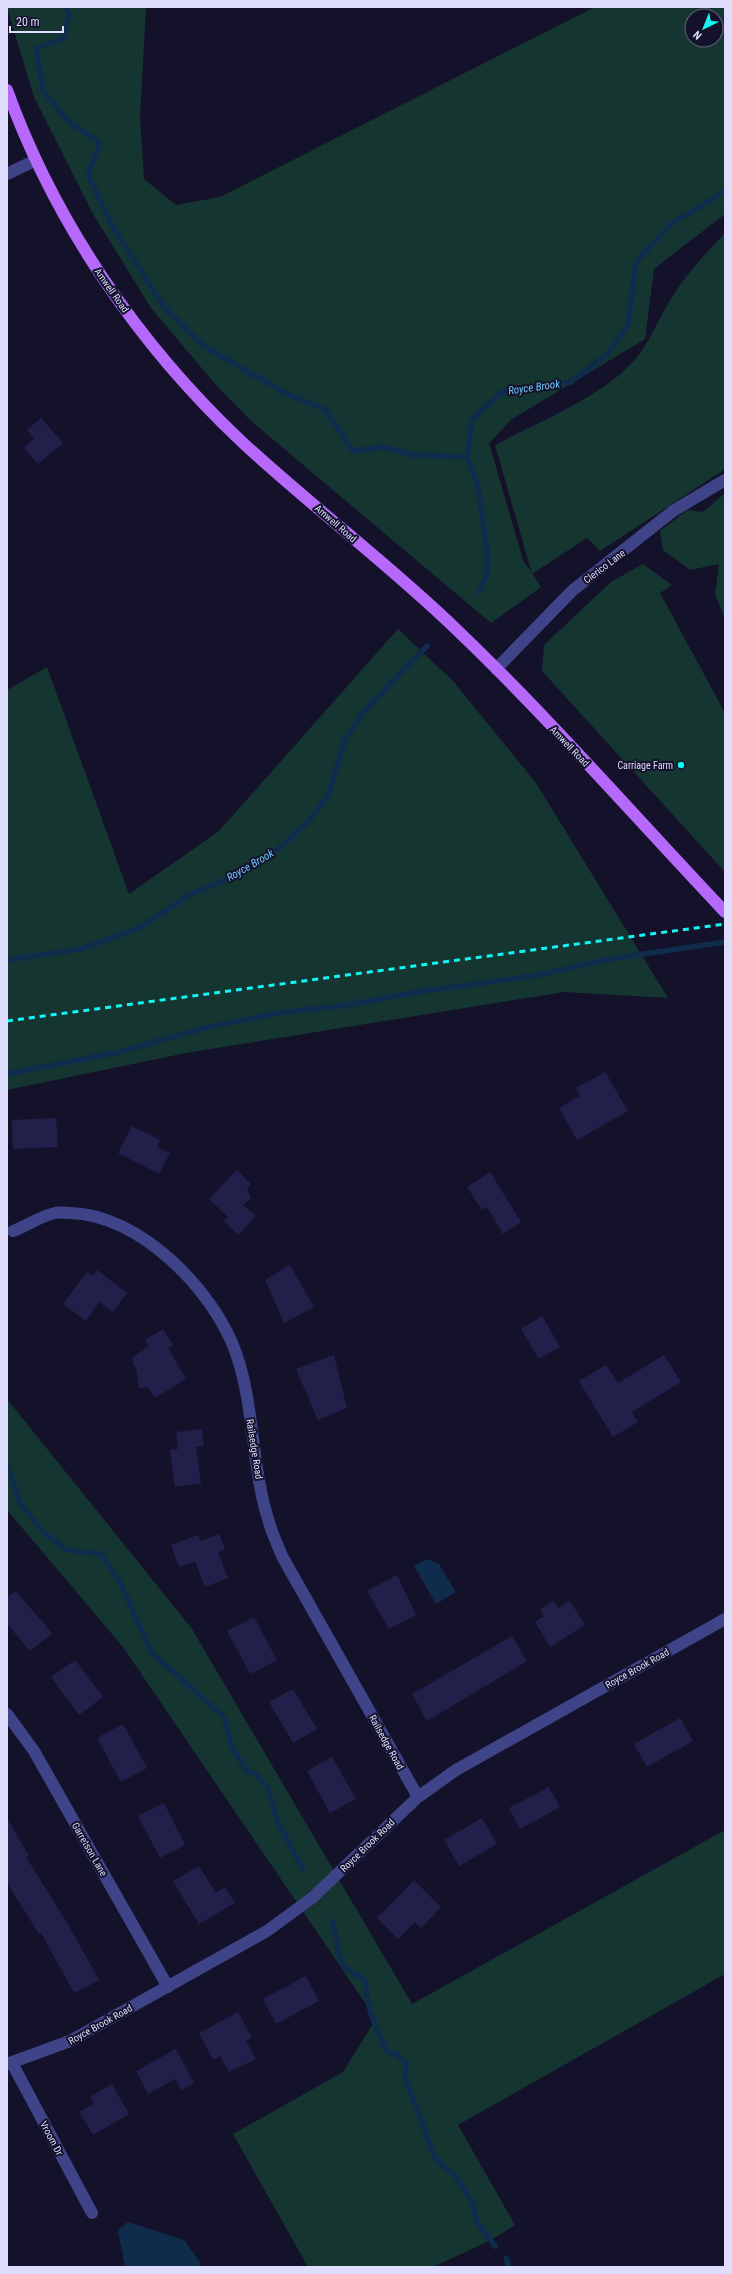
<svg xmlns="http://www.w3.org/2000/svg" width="732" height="2274" font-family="'Roboto Condensed',sans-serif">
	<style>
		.green { fill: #153531; fill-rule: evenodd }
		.water { fill: #0f2c4d }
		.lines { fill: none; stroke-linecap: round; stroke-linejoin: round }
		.stream { stroke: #0f2c4d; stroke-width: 5.5 }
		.building { fill: #231f4b }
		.minor { stroke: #3f4488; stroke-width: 12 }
		.major { stroke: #b568fa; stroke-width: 12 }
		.rail { stroke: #11f6f7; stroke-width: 3; stroke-dasharray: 6 5; stroke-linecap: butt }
		.poi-dot { fill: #11f6f7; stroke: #14122b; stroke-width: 1.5 }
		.labels { text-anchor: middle; stroke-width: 4; stroke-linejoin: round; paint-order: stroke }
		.street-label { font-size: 10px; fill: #deddfe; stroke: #14122b }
		.poi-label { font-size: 10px; fill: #deddfe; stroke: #14122b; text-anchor: end }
		.water-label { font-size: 11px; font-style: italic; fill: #6fc7fa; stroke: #14122b }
	</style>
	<rect width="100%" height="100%" fill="#14122b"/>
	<!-- green -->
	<path class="green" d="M7 7H146L140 118 144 179 176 205 220 197 595 7H725V214L654 269 645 339 512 419 489 443 523 560 541 587 491 623 251 421 216 385 151 308 93 214 34 97ZM692 16H716V40H692Z
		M725 233V469L600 551 587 538 532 574 495 445C538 422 597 399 631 364 650 344 659 316 674 294 688 272 707 252 725 233Z
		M725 493V620L715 594 719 564 690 570 663 550 660 531 687 510 703 512Z
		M643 564 672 585 660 593 725 713V872L542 671 544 645 611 582Z
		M398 629 453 681 536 783 668 998 564 992 186 1053 7 1090V690L47 667 129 894 219 831Z
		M7 1399 192 1629 412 2004 725 1830V1974L458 2125 515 2225 491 2240 433 2267H308L233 2134 343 2072 376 2019 123 1647 7 1510Z"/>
	<!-- water -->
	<path class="water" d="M427 1559 439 1564 456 1592 436 1604 414 1566Z
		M128 2222 184 2240 200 2262 199 2267H125L118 2230Z"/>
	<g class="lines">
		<!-- stream -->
		<path class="stream" d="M65 7 69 14 63 39 36 48 43 91 67 120 100 143 88 175 111 224 164 307 205 347 287 394 326 410 353 451 383 447 415 455 467 457
			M479 592 486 577 488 558 478 486 467 457 472 420 502 392 571 382 607 354 628 325 636 262 671 224 725 191
			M7 960 81 949 139 928 191 894 232 877 271 855 308 822 329 794 345 739 363 712 427 646
			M7 1074 120 1052 200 1029 278 1013 341 1006 424 991 534 976 610 959 725 942
			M7 1465 20 1503 44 1533 67 1550 101 1554 122 1586 151 1652 224 1717 232 1748 247 1771 257 1775 267 1787 277 1820 303 1870
			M332 1921C336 1932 338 1961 344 1966 350 1972 358 1975 365 1980 367 2007 375 2028 387 2051L398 2055 406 2064 405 2078 435 2158 457 2178 473 2204 477 2222 495 2246
			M506 2258 509 2267"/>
	</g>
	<!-- building -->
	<path class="building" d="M41 418 63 443 38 464 24 448 34 439 27 430Z
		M605 1072 628 1111 577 1140 559 1108 580 1096 576 1088Z
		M56 1118 58 1147 13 1149 12 1120Z
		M132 1126 160 1140 157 1147 170 1153 159 1174 118 1153Z
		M237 1170 251 1184 247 1189 251 1198 243 1205 256 1216 238 1235 224 1221 228 1217 209 1199Z
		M490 1172 521 1222 503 1234 487 1207 482 1210 467 1187Z
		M290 1265 314 1307 284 1323 265 1280Z
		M97 1270 127 1293 113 1312 99 1302 86 1321 63 1304 87 1272 93 1276Z
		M542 1316 560 1347 539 1359 521 1329Z
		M163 1329 173 1345 168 1348 186 1379 155 1398 148 1387 139 1388 136 1367 134 1366 132 1358 149 1346 145 1340Z
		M334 1355 347 1408 318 1420 296 1369Z
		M664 1355 681 1382 632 1412 638 1422 613 1437 579 1381 606 1365 618 1383Z
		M202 1429 204 1446 196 1447 201 1483 175 1487 170 1450 178 1449 176 1432Z
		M219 1534 225 1549 218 1552 228 1578 205 1587 195 1561 179 1567 171 1545 198 1535 200 1541Z
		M397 1575 416 1615 389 1629 367 1591Z
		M16 1591 52 1633 30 1651 7 1624V1598Z
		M554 1601 558 1608 570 1601 585 1625 550 1647 535 1622 544 1616 540 1609Z
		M254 1617 277 1660 250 1674 227 1631Z
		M512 1636 527 1661 427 1721 412 1694Z
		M75 1660 103 1697 79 1715 51 1677Z
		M293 1689 317 1729 293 1743 269 1702Z
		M680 1718 693 1741 647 1767 634 1744Z
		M123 1724 147 1768 121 1782 97 1738Z
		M332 1757 356 1799 330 1813 307 1771Z
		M549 1787 560 1807 520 1829 509 1808Z
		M164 1803 185 1845 160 1858 138 1816Z
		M7 1818 29 1856 26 1857 69 1926 99 1980 74 1993 41 1933 39 1934 7 1883Z
		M482 1818 497 1844 459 1866 444 1840Z
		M199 1866 216 1893 225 1887 235 1903 199 1924 173 1881Z
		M414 1880 441 1907 421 1928 415 1922 398 1939 377 1918Z
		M306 1976 319 2001 276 2024 263 1999Z
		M238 2012 252 2038 246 2041 256 2059 229 2072 220 2056 213 2060 199 2033Z
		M176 2049 194 2083 181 2090 175 2079 148 2094 136 2071Z
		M112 2084 129 2114 93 2135 79 2112 94 2104 90 2097Z"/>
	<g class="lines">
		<!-- minor -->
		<path class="minor" d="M7 174 36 160
			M496 669 573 590 673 511 725 480
			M13 1231C26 1226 41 1216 55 1213 59 1212 65 1213 70 1213 139 1214 214 1290 236 1353 255 1408 251 1467 269 1522 272 1534 278 1545 282 1556L418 1797
			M7 1714 34 1751 168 1987
			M12 2063 92 2213
			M7 2064 70 2041 267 1931 312 1898 418 1797 456 1770 725 1619"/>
		<!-- major -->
		<path class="major" d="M7 90C55 223 139 345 242 442 312 507 389 564 458 631 551 720 636 818 725 912"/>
		<!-- rail -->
		<path class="rail" d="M7 1021 725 924"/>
	</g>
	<!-- markers -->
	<circle class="poi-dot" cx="681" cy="765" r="4"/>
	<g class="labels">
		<!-- street labels -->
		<g class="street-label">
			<text transform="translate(112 290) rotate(55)" y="4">Amwell Road</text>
			<text transform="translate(336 523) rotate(41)" y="4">Amwell Road</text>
			<text transform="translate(604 566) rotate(-37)" y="4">Clerico Lane</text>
			<text transform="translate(570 746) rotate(46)" y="4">Amwell Road</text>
			<text transform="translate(255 1449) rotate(81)" y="4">Railsedge Road</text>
			<text transform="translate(637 1668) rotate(-29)" y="4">Royce Brook Road</text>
			<text transform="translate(387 1742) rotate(61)" y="4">Railsedge Road</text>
			<text transform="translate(367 1845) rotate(-44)" y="4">Royce Brook Road</text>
			<text transform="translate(90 1849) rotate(60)" y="4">Garretson Lane</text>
			<text transform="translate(100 2024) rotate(-29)" y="4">Royce Brook Road</text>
			<text transform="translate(52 2138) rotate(62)" y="4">Vroom Dr</text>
		</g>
		<!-- poi labels -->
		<g class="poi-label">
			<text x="673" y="769">Carriage Farm</text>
		</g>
		<!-- water labels -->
		<g class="water-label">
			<text transform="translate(534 387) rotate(-8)" y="4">Royce Brook</text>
			<text transform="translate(250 865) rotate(-30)" y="4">Royce Brook</text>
		</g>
	</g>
	<!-- border -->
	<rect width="732" height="2274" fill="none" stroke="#deddfe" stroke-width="16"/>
	<!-- north arrow -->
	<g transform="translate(704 28) rotate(223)"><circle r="19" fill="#14122b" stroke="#65637f"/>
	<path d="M0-3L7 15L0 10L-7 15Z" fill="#11f6f7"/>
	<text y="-6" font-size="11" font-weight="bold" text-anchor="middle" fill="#deddfe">N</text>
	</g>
	<!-- scale -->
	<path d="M10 26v6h53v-6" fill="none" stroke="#deddfe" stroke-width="2"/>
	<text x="16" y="26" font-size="12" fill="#deddfe" stroke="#14122b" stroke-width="3" paint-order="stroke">20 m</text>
</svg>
